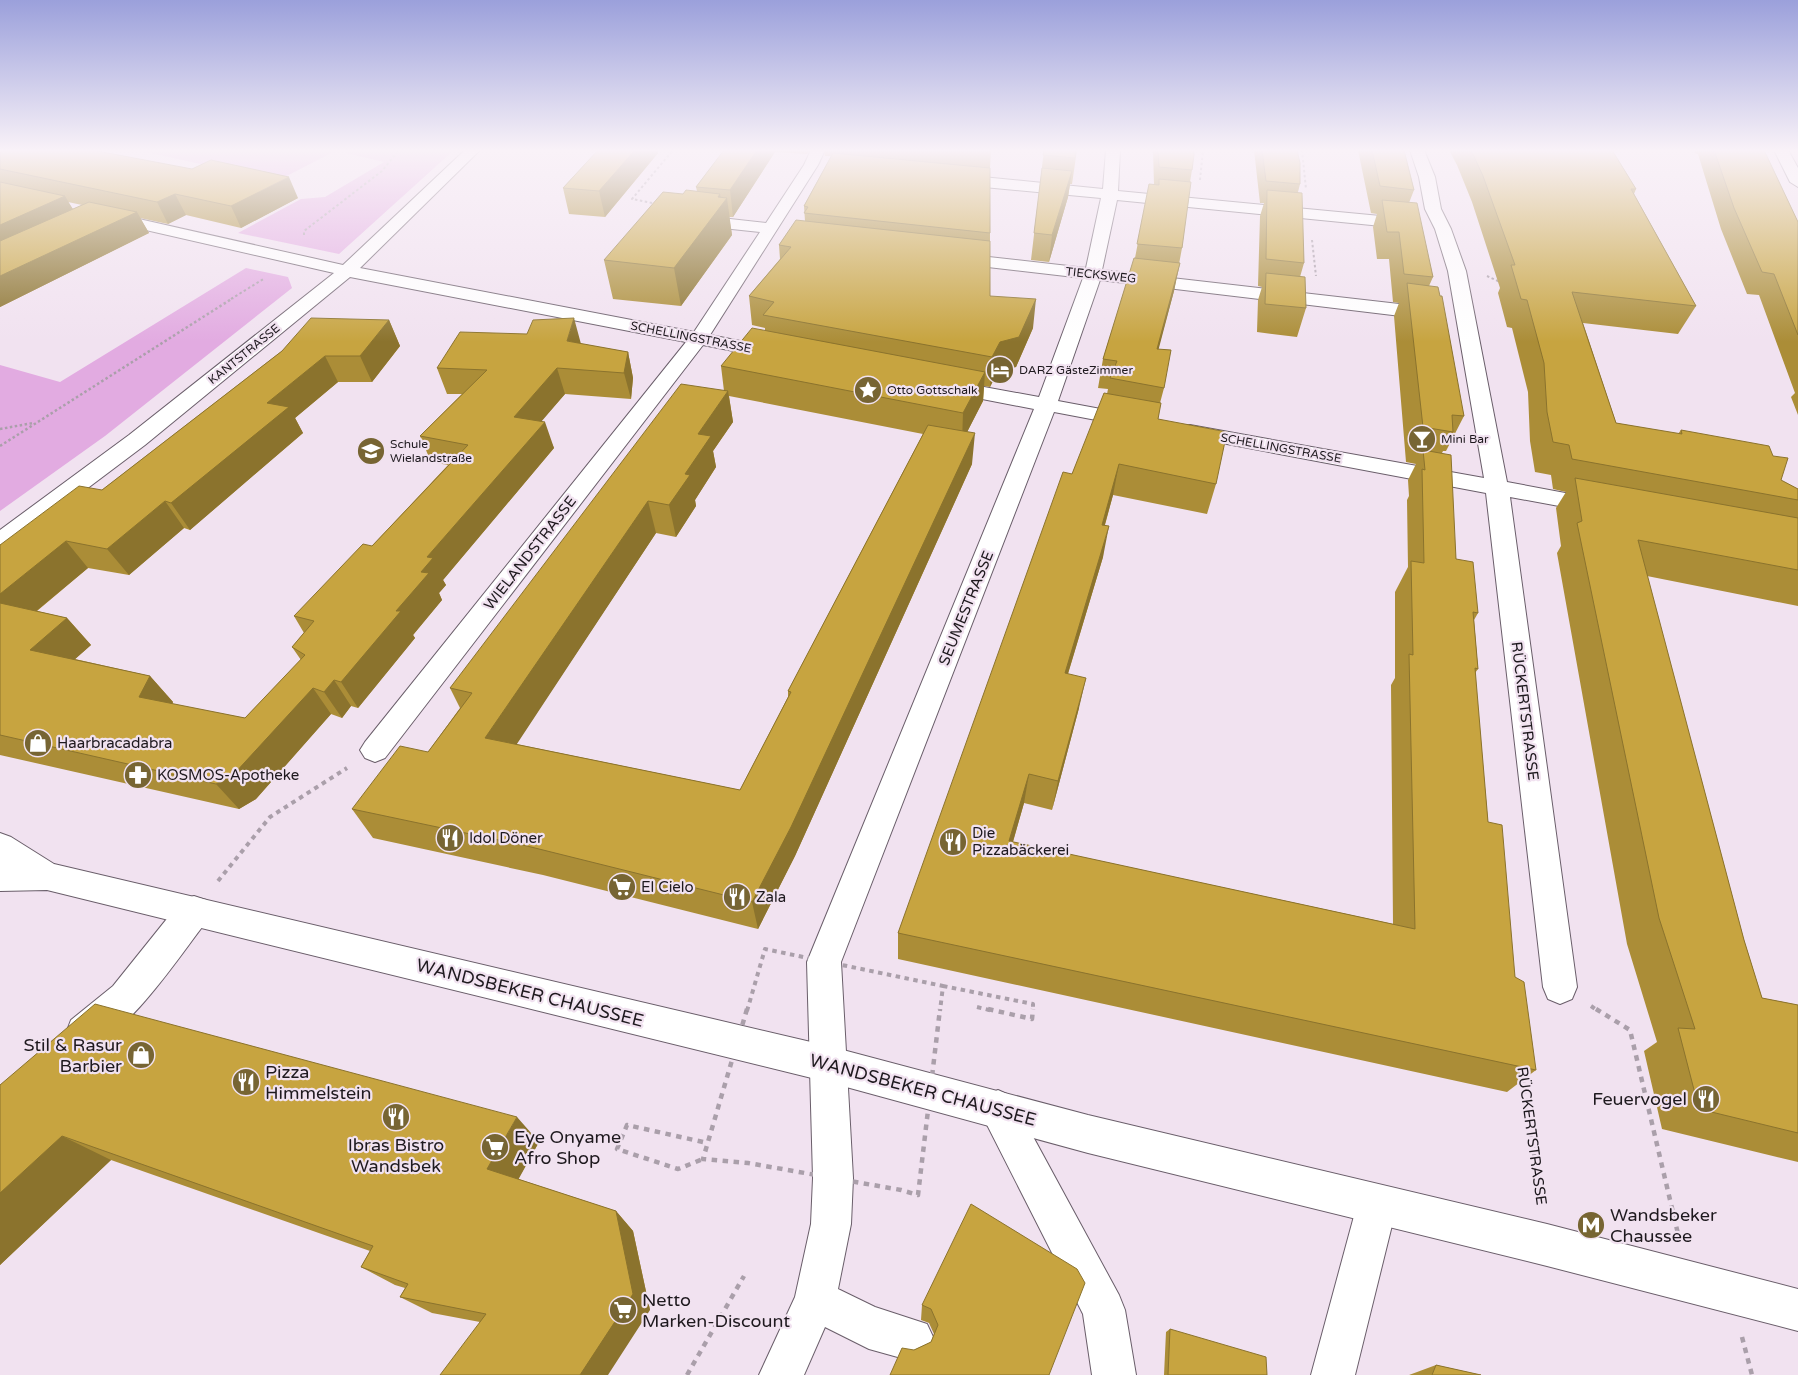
<svg xmlns="http://www.w3.org/2000/svg" width="1798" height="1375" font-family="'Varela Round',sans-serif">
	<style>
		.green { fill: #e2abe1 }
		.lines { fill: none; stroke-linecap: round; stroke-linejoin: round }
		.minor-casing { stroke: #6a5e6a; stroke-width: 2 }
		.major-casing { stroke: #6a5e6a; stroke-width: 2 }
		.path-far3 { stroke: #aa9faa; stroke-width: 2; stroke-dasharray: 2.5 2.5; stroke-linecap: butt }
		.path-far2 { stroke: #aa9faa; stroke-width: 2.5; stroke-dasharray: 2.5 2.5; stroke-linecap: butt }
		.path-far1 { stroke: #aa9faa; stroke-width: 4; stroke-dasharray: 4.5 4.5; stroke-linecap: butt }
		.path { stroke: #aa9faa; stroke-width: 4.5; stroke-dasharray: 5.5 5.5; stroke-linecap: butt }
		.minor { fill: #fff; fill-rule: evenodd }
		.major { fill: #fff; fill-rule: evenodd }
		.wall { fill: #ab8d37; fill-rule: evenodd }
		.shaded-wall { fill: #8b732d }
		.building { fill: #c7a440; stroke: #8b732d }
		.labels { text-anchor: middle; stroke-width: 4.5; stroke-linejoin: round; paint-order: stroke }
		.far-street-label { font-size: 12px; fill: #1e191e; stroke: #f1e2f0 }
		.far-poi-label { font-size: 12px; fill: #1e191e; stroke: #f1e2f0; text-anchor: start }
		.street-label { font-size: 15px; fill: #1e191e; stroke: #f1e2f0 }
		.poi-label { font-size: 15px; fill: #1e191e; stroke: #f1e2f0; text-anchor: start }
		.near-street-label { font-size: 18px; fill: #1e191e; stroke: #f1e2f0 }
		.near-poi-label { font-size: 18px; fill: #1e191e; stroke: #f1e2f0; text-anchor: start }
	</style>
	<rect width="100%" height="100%" fill="#f1e2f0"/>
	<!-- green -->
	<path class="green" d="M137 150H337L277 181Z
		M353 150H454L339 254 238 233 301 199 325 197 384 162 346 153Z
		M246 268 288 277 292 288 105 436 0 511V365L60 382Z"/>
	<g class="lines">
		<defs>
			<path id="minor" d="M465 150H480L360 268 694 332 760 232 694 225 686 220 688 217 694 215 766 223 804 165 811 150H825L818 165 710 335 781 349 784 353 781 357 774 359 703 345 385 758 375 762 365 758 360 750 365 742 686 342 350 277 145 445 8 548 0 550V530L129 435 334 273 102 220 100 217 102 214 108 212 343 265Z
				M1106 150H1120L1118 191 1412 219 1420 224 1412 229 1117 200 1102 270 1434 308 1441 310 1443 314 1441 318 1434 320 1100 280 1058 401 1133 415 1140 417 1144 421 1140 425 1133 427 1054 412 841 962 853 1178 851 1224 838 1289 875 1307 927 1324 934 1339 927 1354 912 1361 869 1349 825 1327 804 1375H759L795 1297 811 1224 813 1178 807 962 1034 409 946 392 939 390 936 386 939 382 946 380 1039 397 1083 278 953 263 947 262 944 258 947 254 953 253 1086 268 1101 198 952 184 944 179 952 174 1103 189Z
				M1410 150H1424L1435 177 1441 209 1451 229 1466 271 1507 482 1597 499 1605 501 1609 506 1605 511 1597 513 1510 497 1577 987 1572 999 1560 1004 1548 999 1543 987 1486 493 1190 437 1182 436 1179 431 1182 426 1190 425 1484 478 1448 271 1435 229 1425 209 1419 177Z
				M1774 150H1788L1798 168V187L1790 182Z
				M194 896 206 900 210 911 206 922C175 962 131 1031 84 1051L71 1046 66 1033 71 1020 113 986 182 900Z
				M998 1090 1011 1096 1119 1295 1125 1310 1136 1375H1092L1083 1314 979 1109 985 1096Z
				M1377 1185 1391 1191 1397 1205 1355 1375H1311L1357 1205 1363 1191Z"/>
			<path id="major" d="M0 833 11 837 54 864 828 1046 1088 1115 1547 1224 1798 1289V1331L1547 1266 1088 1153 828 1082 47 890 0 891Z"/>
		</defs>
		<!-- minor casing -->
		<use href="#minor" class="minor-casing"/>
		<!-- major casing -->
		<use href="#major" class="major-casing"/>
		<!-- path-far3 -->
		<path class="path-far3" d="M1302 150 1306 189
			M1200 180 1203 150
			M657 204 632 199 673 150
			M304 235V231L382 171 399 150
			M1312 240 1316 276
			M1487 276 1500 282
			M231 299 265 278"/>
		<!-- path-far2 -->
		<path class="path-far2" d="M0 429 33 423
			M0 446 233 298"/>
		<!-- path-far1 -->
		<path class="path-far1" d="M218 881 270 817 347 768
			M943 986 1033 1004V1011
			M1591 1006 1598 1011
			M977 1007 993 1011
			M747 1011 765 949 943 986 940 1011"/>
		<!-- path -->
		<path class="path" d="M747 1009 703 1159 748 1163 901 1190 918 1195 940 1009
			M988 1009 1032 1019 1033 1009
			M1596 1009 1630 1030 1679 1238
			M1523 1077 1541 1202
			M703 1142 627 1125 617 1149 678 1169 703 1159
			M1742 1337 1752 1375
			M687 1375 744 1276"/>
		<!-- minor -->
		<use href="#minor" class="minor"/>
		<!-- major -->
		<use href="#major" class="major"/>
	</g>
	<!-- wall -->
	<path class="wall" d="M0 150 298 198 241 228 186 215 168 224 140 218 149 233 0 307ZM68 202 82 205 73 209Z
		M598 150H657L658 153 605 217 569 214 563 188Z
		M724 150H810L807 154 775 152 733 217H729L732 235 681 306 613 299 604 260 683 194 697 191 696 187Z
		M824 150H991L990 168V296L1033 328 1016 367 998 371 990 387 984 386 983 401 967 432 972 464 795 856 758 929 543 875 373 838 352 809 428 752 460 708 450 688 724 391 721 366 765 331V328L752 325 749 296 780 259 779 245 805 221 804 206 831 156H825ZM729 396 923 434 788 691V697L740 790 516 744 656 533 676 537 696 506 695 500 716 467 713 451 733 422Z
		M1044 150H1077L1072 184H1070L1068 197 1049 262 1031 260Z
		M1153 150H1194L1192 170 1190 182 1182 248 1174 291 1158 349 1164 388 1160 403 1158 419 1216 484 1207 514 1113 495 1105 525 1103 557 1068 674 1079 708 1052 810 1024 803 1013 842 1393 924 1391 685 1395 678V592L1408 567 1407 500 1409 496 1408 480 1416 464 1406 462 1394 316 1399 303 1393 302 1389 259H1377L1373 227 1377 214 1371 213 1358 150H1404L1414 190 1409 203 1433 277 1429 286 1464 416 1446 451H1443L1442 453 1456 559 1478 613 1474 620 1478 669 1475 673 1488 822 1515 977 1536 1070 1507 1092 898 959V933L1072 474 1107 394 1108 389 1098 388 1103 359 1135 258 1149 184 1154 185Z
		M1254 150H1297L1300 184 1298 192 1304 263 1300 277 1306 308 1297 337 1257 332 1258 300 1262 287 1258 286 1260 216 1264 203H1260Z
		M1449 150H1612L1636 189 1634 194 1696 306 1678 334 1583 323 1616 423 1678 434 1681 430 1798 489V606L1647 576 1744 940 1762 998 1798 1005V1162L1662 1129 1644 1051 1657 1042 1627 944 1557 553 1561 546 1556 508 1566 492 1553 489 1551 475 1535 472 1530 441 1528 392 1512 328 1507 327 1498 293 1500 288 1472 202 1457 165Z
		M1694 150H1764L1798 222V415L1791 397 1795 393 1759 295 1747 294 1721 229 1698 154 1695 153Z
		M389 320 400 346 372 382H338L295 418 303 433 190 530 184 528 129 575 88 568 37 611 67 618 91 645 75 659 150 676 173 702 172 704 245 718 301 660 292 647 304 633 294 616 372 546 448 465 431 462 420 436 462 394H447L437 368 581 344 628 352 633 378 631 399 565 394 541 421 554 448 443 580 446 585 439 593 442 600 413 635 415 638 358 708 351 706 342 718 331 714 256 799 239 809 0 755V545L102 490 282 351Z
		M0 1085 539 1142 518 1179 616 1211 633 1231 650 1310 480 1322 432 1313 400 1297 405 1288 395 1285 361 1267 370 1251 111 1160 0 1265Z
		M1077 1269 890 1375 914 1350 931 1342 934 1334 929 1323 921 1320 922 1305Z
		M1170 1329 1267 1375H1164L1166 1332Z
		M1436 1365 1481 1375H1409Z"/>
	<!-- shaded-wall -->
	<path class="shaded-wall" d="M635 150H657L658 153 605 217 599 191Z
		M757 150H775V152L733 217 730 190Z
		M1072 171 1068 197 1049 262 1052 235Z
		M289 177 298 198 241 228 231 206Z
		M175 194 186 215 168 224 157 202Z
		M720 194 722 205 727 198 732 235 681 306 674 268Z
		M65 196 78 218 0 254V225Z
		M137 212 149 233 0 307V276Z
		M1180 263 1174 291 1151 378 1157 349Z
		M1036 299 1033 328 1016 367 998 371 990 387 992 357 1000 342Z
		M574 318 581 344 567 341Z
		M389 320 400 346 372 382 360 356Z
		M628 352 633 378 631 399 624 373Z
		M325 356 338 382 295 418 303 433 190 530 171 503 267 403Z
		M557 368 565 394 523 443 514 417Z
		M985 372 983 401 962 442 963 413Z
		M728 391 733 422 713 451 716 467 695 500 696 506 676 537 669 505 685 474 698 434Z
		M545 422 554 448 443 580 446 585 439 593 442 600 413 635 415 638 358 708 341 682 396 611 421 572 427 557Z
		M975 433 972 464 795 856 758 929 752 902Z
		M1119 464 1113 495 1096 556 1102 525Z
		M165 501 184 528 129 575 107 549Z
		M648 501 656 533 501 768 485 738Z
		M1109 526 1103 557 1059 703 1065 673Z
		M66 541 88 568 17 627 0 610V594Z
		M67 618 91 645 56 676 30 650Z
		M150 676 173 702 163 723 139 697Z
		M1086 678 1079 708 1052 810 1058 781Z
		M334 680 351 706 342 718 324 692Z
		M313 688 331 714 256 799 239 809 216 784Z
		M1029 774 1024 803 1005 869 1009 841Z
		M517 1117 539 1142 512 1191 487 1169Z
		M62 1136 111 1160 0 1265V1193Z
		M616 1211 633 1231 650 1310 608 1375H580Z"/>
	<!-- building -->
	<path class="building" d="M0 150H92L192 169 211 160 289 177 231 206 175 194 157 202 0 169Z
		M598 150H635L599 191 563 188Z
		M724 150H757L730 190 696 187Z
		M1044 150H1076L1075 158 1043 155Z
		M1158 150H1194V155L1192 170 1159 167Z
		M1262 150H1297L1300 163V184L1266 181Z
		M1372 150H1404L1414 190 1380 186Z
		M1471 150H1612L1636 189H1631L1696 306 1572 292 1616 423 1682 434 1681 430 1769 446 1773 456 1788 458 1781 480 1798 489V500L1572 459 1569 445 1553 442 1547 412 1544 363 1527 300 1521 299 1511 265H1515L1483 176Z
		M1714 150H1764L1798 222V335L1774 274 1762 272 1734 208Z
		M833 153 990 168V233L804 213 808 207 804 206Z
		M1042 168 1072 171 1052 235 1034 233Z
		M1159 179 1191 182 1182 248 1137 244 1149 184 1159 185Z
		M0 182 65 196 0 225Z
		M686 190 720 194 718 197 727 198 674 268 604 260 663 192 683 194Z
		M1267 190 1302 193 1304 263 1266 259Z
		M1382 200 1417 203 1433 277 1404 274 1399 232H1387Z
		M89 202 137 212 0 276V241Z
		M796 220 990 241V296L1036 299 1019 337 1000 342 992 357 763 315 774 302 749 296 791 247 779 245Z
		M1134 258 1180 263 1157 349 1171 350 1164 388 1110 378 1117 361 1103 359Z
		M1266 273 1305 277 1306 308 1265 304Z
		M1407 283 1438 287 1440 296H1442L1464 416 1452 415 1453 432 1423 427Z
		M311 318 389 320 360 356H325L267 403 289 407 171 503 165 501 107 549 66 541 0 594V545L79 486 102 490 282 351Z
		M574 318 567 341 628 352 624 373 557 368 514 417 545 422 427 557 433 558 421 572 429 573 396 611H401L341 682 334 680 324 692 313 688 234 774 216 784 0 735V603L67 618 30 650 150 676 139 697 245 718 305 655 292 647 314 621 294 616 363 544 372 546 468 445 420 436 487 370 437 368 460 332 527 334 533 320Z
		M752 328 985 372 963 413 721 366Z
		M681 384 728 391 698 434 711 436 685 474 690 475 669 505 648 501 485 738 740 790 791 692 788 691 928 425 975 433 791 827 752 902 527 846 352 809 400 746 428 752 472 693 450 688Z
		M1104 393 1161 403 1158 419 1227 432 1216 484 1119 464 1102 525 1109 526 1065 673 1086 678 1058 781 1029 774 1009 841 1415 929 1409 654 1413 655 1411 561 1424 563 1422 469 1425 470 1423 450 1451 455 1456 559 1473 562 1478 613 1473 612 1478 669 1475 668 1488 822 1502 825 1515 977 1524 982 1536 1070 898 933 1063 472 1072 474Z
		M1575 478 1798 518V570L1638 540 1744 940 1762 998 1798 1005V1133L1699 1109 1678 1028 1695 1029 1659 918 1577 523 1582 521Z
		M95 1004 517 1117 487 1169 616 1211 633 1294 580 1375H440L486 1314 400 1297 408 1284 361 1267 373 1246 62 1136 0 1193V1085Z
		M971 1204 1077 1269 1085 1283 1049 1375H890L902 1348 914 1350 931 1342 938 1325 931 1309 922 1305Z
		M1170 1329 1266 1357 1267 1375H1168Z
		M1436 1365 1481 1375H1432Z"/>
	<!-- sky -->
	<linearGradient id="sky" x2="0" y2="1"><stop stop-color="#9ba0db"/><stop offset="0.44" stop-color="#f9f2f8"/><stop offset="1" stop-color="#f9f2f8" stop-opacity="0"/></linearGradient>
	<rect width="1798" height="342" fill="url(#sky)"/>
	<!-- icons -->
	<defs>
		<symbol id="hotel-disc" viewBox="-11 -11 22 22"><circle r="9.5" fill="#776533" stroke="#f1e2f0"/><path d="M-6-4.5h1.5V1H6V5H4.5V3h-9V5H-6ZM-4 0a1.8 1.8 0 1 1 3.6 0ZM.5 0V-2.5h3Q6-2.5 6 0Z" fill="#fff"/></symbol>
		<symbol id="sight-disc" viewBox="-11 -11 22 22"><circle r="9.5" fill="#776533" stroke="#f1e2f0"/><path d="M0-6L1.8-2.2L6-1.7L2.9 1.2L3.7 5.4L0 3.3L-3.7 5.4L-2.9 1.2L-6-1.7L-1.8-2.2Z" fill="#fff"/></symbol>
		<symbol id="bar-disc" viewBox="-11 -11 22 22"><circle r="9.5" fill="#776533" stroke="#f1e2f0"/><path d="M-6-5H6L.8 .8V4.5H3.5V6h-7V4.5H-.8V.8Z" fill="#fff"/></symbol>
		<symbol id="school-disc" viewBox="-11 -11 22 22"><circle r="9.5" fill="#776533" stroke="#f1e2f0"/><path d="M0-5L7-2L0 1L-7-2ZM-4 1L0 2.5L4 1V4Q0 6-4 4Z" fill="#fff"/></symbol>
		<symbol id="shop-disc" viewBox="-11 -11 22 22"><circle r="9.5" fill="#776533" stroke="#f1e2f0"/><path d="M-5-2.5h2.3a2.7 3.5 0 0 1 5.4 0H5L5.5 6h-11ZM-1.5-2.5h3a1.5 2.3 0 0 0-3 0Z" fill="#fff"/></symbol>
		<symbol id="pharmacy-disc" viewBox="-11 -11 22 22"><circle r="9.5" fill="#776533" stroke="#f1e2f0"/><path d="M-2-6h4v4h4v4h-4v4h-4v-4h-4v-4h4Z" fill="#fff"/></symbol>
		<symbol id="restaurant-disc" viewBox="-11 -11 22 22"><circle r="9.5" fill="#776533" stroke="#f1e2f0"/><path d="M-5-6h1v4h1v-4h1v4h1v-4h1v5L-1.5 .5V6h-2V.5L-5-1ZM5-6V6H3V1.5H1.5Q1.5-4 5-6Z" fill="#fff"/></symbol>
		<symbol id="supermarket-disc" viewBox="-11 -11 22 22"><circle r="9.5" fill="#776533" stroke="#f1e2f0"/><path d="M-6-5.5h2.5l.6 2H6L4.5 2H-2.5L-4.4-4H-6ZM-1.5 3.2a1.3 1.3 0 1 0 .1 0ZM3 3.2a1.3 1.3 0 1 0 .1 0Z" fill="#fff"/></symbol>
		<symbol id="metro-disc" viewBox="-11 -11 22 22"><circle r="9.5" fill="#776533" stroke="#f1e2f0"/><path d="M-5.5 5V-5H-3L0 0L3-5H5.5V5H3V-.5L0 4L-3-.5V5Z" fill="#fff"/></symbol>
	</defs>
	<g fill-rule="evenodd">
		<use href="#hotel-disc" x="984" y="354" width="32" height="32"/>
		<use href="#sight-disc" x="852" y="374" width="32" height="32"/>
		<use href="#bar-disc" x="1406" y="423" width="32" height="32"/>
		<use href="#school-disc" x="355" y="435" width="32" height="32"/>
		<use href="#shop-disc" x="22" y="727" width="32" height="32"/>
		<use href="#pharmacy-disc" x="122" y="759" width="32" height="32"/>
		<use href="#restaurant-disc" x="434" y="822" width="32" height="32"/>
		<use href="#restaurant-disc" x="937" y="826" width="32" height="32"/>
		<use href="#supermarket-disc" x="606" y="871" width="32" height="32"/>
		<use href="#restaurant-disc" x="721" y="881" width="32" height="32"/>
		<use href="#shop-disc" x="125" y="1039" width="32" height="32"/>
		<use href="#restaurant-disc" x="230" y="1066" width="32" height="32"/>
		<use href="#restaurant-disc" x="1690" y="1083" width="32" height="32"/>
		<use href="#restaurant-disc" x="380" y="1101" width="32" height="32"/>
		<use href="#supermarket-disc" x="479" y="1131" width="32" height="32"/>
		<use href="#metro-disc" x="1575" y="1209" width="32" height="32"/>
		<use href="#supermarket-disc" x="607" y="1294" width="32" height="32"/>
	</g>
	<g class="labels">
		<!-- far-street labels -->
		<g class="far-street-label">
			<text transform="translate(1101 275) rotate(6)" y="4">TIECKSWEG</text>
			<text transform="translate(691 337) rotate(11)" y="4">SCHELLINGSTRASSE</text>
			<text transform="translate(244 354) rotate(-39)" y="4">KANTSTRASSE</text>
			<text transform="translate(1281 448) rotate(10)" y="4">SCHELLINGSTRASSE</text>
		</g>
		<!-- far-poi labels -->
		<g class="far-poi-label">
			<text x="1019" y="374">DARZ GästeZimmer</text>
			<text x="887" y="394">Otto Gottschalk</text>
			<text x="1441" y="443">Mini Bar</text>
			<text x="390" y="448">Schule<tspan x="390" dy="14">Wielandstraße</tspan></text>
		</g>
		<!-- street labels -->
		<g class="street-label">
			<text transform="translate(530 553) rotate(-52)" y="5">WIELANDSTRASSE</text>
			<text transform="translate(966 608) rotate(-68)" y="5">SEUMESTRASSE</text>
			<text transform="translate(1525 711) rotate(83)" y="5">RÜCKERTSTRASSE</text>
			<text transform="translate(1532 1136) rotate(82)" y="5">RÜCKERTSTRASSE</text>
		</g>
		<!-- poi labels -->
		<g class="poi-label">
			<text x="57" y="748">Haarbracadabra</text>
			<text x="157" y="780">KOSMOS-Apotheke</text>
			<text x="972" y="838">Die<tspan x="972" dy="17">Pizzabäckerei</tspan></text>
			<text x="469" y="843">Idol Döner</text>
			<text x="641" y="892">El Cielo</text>
			<text x="756" y="902">Zala</text>
		</g>
		<!-- near-street labels -->
		<g class="near-street-label">
			<text transform="translate(530 993) rotate(14)" y="6">WANDSBEKER CHAUSSEE</text>
			<text transform="translate(923 1090) rotate(15)" y="6">WANDSBEKER CHAUSSEE</text>
		</g>
		<!-- near-poi labels -->
		<g class="near-poi-label">
			<text x="122" y="1051" text-anchor="end">Stil &amp; Rasur<tspan x="122" dy="21">Barbier</tspan></text>
			<text x="265" y="1078">Pizza<tspan x="265" dy="21">Himmelstein</tspan></text>
			<text x="1687" y="1105" text-anchor="end">Feuervogel</text>
			<text x="514" y="1143">Eye Onyame<tspan x="514" dy="21">Afro Shop</tspan></text>
			<text x="396" y="1151" text-anchor="middle">Ibras Bistro<tspan x="396" dy="21">Wandsbek</tspan></text>
			<text x="1610" y="1221">Wandsbeker<tspan x="1610" dy="21">Chaussee</tspan></text>
			<text x="642" y="1306">Netto<tspan x="642" dy="21">Marken-Discount</tspan></text>
		</g>
	</g>
</svg>
